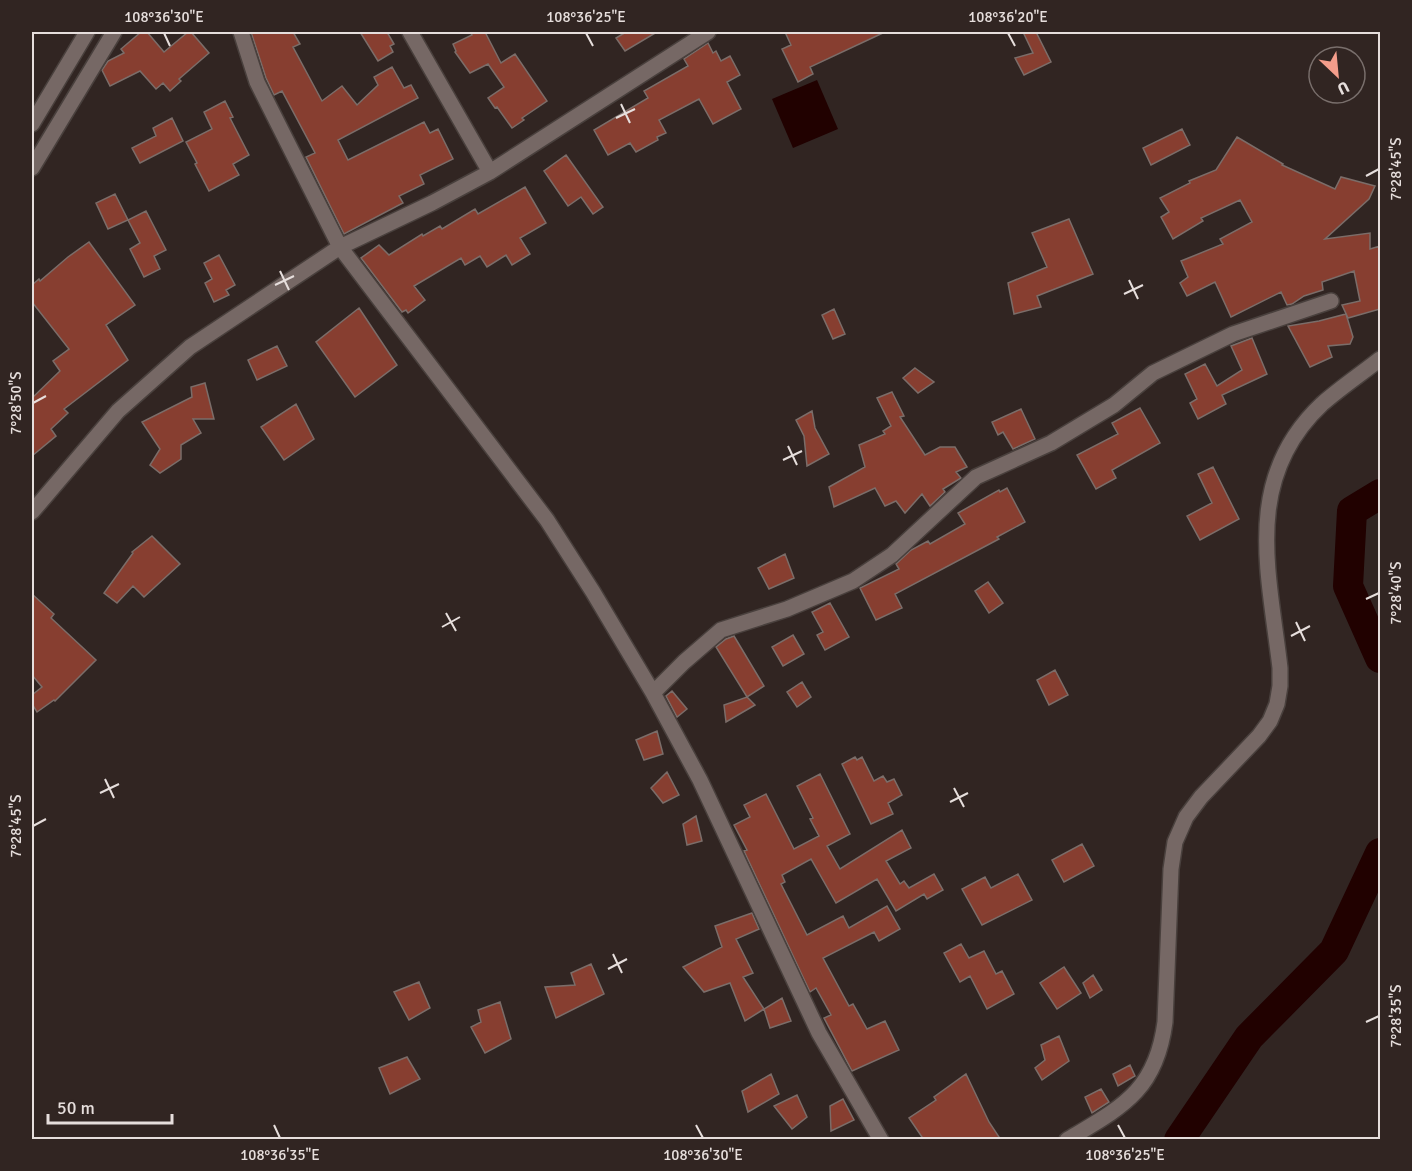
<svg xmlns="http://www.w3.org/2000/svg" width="1412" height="1171" font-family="Signika,sans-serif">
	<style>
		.water { fill: #210100 }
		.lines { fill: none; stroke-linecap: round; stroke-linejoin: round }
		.river { stroke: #210100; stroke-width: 30 }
		.building { fill: #873e30; stroke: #7b6d69; stroke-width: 1.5 }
		.street-casing { stroke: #49403d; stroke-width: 18 }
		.street { stroke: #766865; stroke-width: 15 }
		.ticks { fill: none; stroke: #e6dedc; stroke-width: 2 }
		.neatline { fill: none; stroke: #e6dedc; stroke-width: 2 }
		.ticks-label { font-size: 15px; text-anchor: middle; fill: #e6dedc }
	</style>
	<rect width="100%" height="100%" fill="#312522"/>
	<!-- water -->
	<path class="water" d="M817 80 838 129 793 148 772 99Z"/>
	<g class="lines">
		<!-- river -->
		<path class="river" d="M1380 494 1352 511 1348 586 1380 658
			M1179 1140 1249 1037 1334 951 1380 853"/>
	</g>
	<!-- building -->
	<path class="building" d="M141 32H147L164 52 188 32H191L209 53 179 79 181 81 170 91 163 83 156 89 140 71 110 86 102 70 108 61 124 53 121 49Z
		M251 32H293L300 44 293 47 322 101 342 86 357 105 378 85 374 77 392 67 404 88 411 85 418 98 338 140 348 160 424 122 430 133 438 129 453 159 420 175 424 184 399 196 403 203 344 234 306 157 315 153 282 91 274 95 266 78Z
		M360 32H387L394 44 390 46 393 52 378 61Z
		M470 32H485L501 63 515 54 547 101 522 118 524 120 512 128 497 107 495 108 488 98 504 87 488 64 470 73 455 52 456 51 453 44 472 35Z
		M626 32H657L625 51 616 38Z
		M785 32H885L810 67 813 74 798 82 782 49 791 45Z
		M1023 32H1036L1051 62 1024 75 1015 58 1033 53Z
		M708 43 713 53 716 51 721 61 730 56 740 75 727 82 741 109 713 124 699 99 659 120 666 133 657 137 658 140 636 152 630 143 608 155 594 130 648 98 644 91 688 66 684 59Z
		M225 101 233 117 230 118 249 155 233 164 239 175 209 191 195 164 197 163 186 142 212 129 204 112Z
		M172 118 183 141 140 163 132 148 156 136 153 128Z
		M1182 129 1190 145 1151 165 1143 148Z
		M1237 137 1283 164 1282 165 1335 189 1341 177 1375 186 1369 199 1325 239 1370 233V249L1380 246V309L1348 318 1342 305 1360 301 1354 271 1322 282 1323 290 1304 296 1292 304 1287 305 1281 292 1231 317 1215 282 1187 296 1180 283 1188 277 1181 261 1223 244 1220 239 1252 222 1240 200 1201 218 1203 221 1173 239 1161 217 1169 212 1160 198 1190 183 1189 181 1216 170Z
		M566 155 603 207 593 214 581 197 568 206 544 171Z
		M525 187 546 223 520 238 530 254 512 265 506 255 487 267 480 256 465 265 461 258 414 286 425 300 408 313 406 310 402 312 361 258 379 245 389 255 422 234 423 236 440 226 442 229 475 209 478 214Z
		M115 194 128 220 108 229 96 203Z
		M146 211 166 250 154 256 160 269 144 277 130 249 140 243 128 220Z
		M1069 219 1093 274 1037 296 1041 307 1014 314 1008 283 1047 267 1032 233Z
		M89 242 135 305 106 325 128 360 64 409 68 413 51 429 56 436 32 456V398L60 371 53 361 69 349 32 302V285L39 279 40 281 68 257Z
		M219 255 235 285 226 290 229 295 214 302 205 283 212 279 204 263Z
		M359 308 397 365 355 397 316 342Z
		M834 309 845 334 833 339 822 315Z
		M1346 314 1353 337 1350 344 1328 346 1332 357 1310 367 1288 326 1319 321Z
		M1252 338 1267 374 1222 395 1226 404 1198 419 1190 403 1197 399 1185 374 1205 364 1217 386 1242 370 1231 346Z
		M277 346 287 366 257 380 248 360Z
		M915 368 934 382 918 393 903 378Z
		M205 383 214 419H193L201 433 181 445V459L160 473 150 465 160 449 142 422 192 397 191 387Z
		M892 392 904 416 900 417 925 455 940 447H955L967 467 956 472 961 478 943 489 945 492 930 506 922 494 905 513 896 501 885 506 875 488 834 507 829 487 865 467 859 445 885 434 883 431 891 426 877 398Z
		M296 404 314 439 284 460 261 427Z
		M1140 408 1160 443 1112 470 1116 478 1096 489 1077 455 1118 434 1112 423Z
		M1021 409 1035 439 1013 449 1003 432 998 435 992 422Z
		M812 411 815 428 829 454 807 466 804 436 796 420Z
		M1213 467 1239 519 1200 540 1187 516 1212 503 1198 474Z
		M1007 488 1025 522 997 537 999 539 895 594 902 608 876 620 860 588 899 569 896 564 911 550 928 541 930 544 965 524 958 513 999 490 1000 492Z
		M152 536 180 564 144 597 133 586 117 603 104 593 133 553 132 552Z
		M785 554 794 578 769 589 758 568Z
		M988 582 1003 603 989 613 975 591Z
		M32 594 54 614 51 618 96 660 55 701 54 700 37 712 32 704V695L42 687 32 675Z
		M830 603 849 637 825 650 817 635 823 632 812 612Z
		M793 635 804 654 783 666 772 647Z
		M734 636 764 686 747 697 716 647 726 639Z
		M1055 670 1068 695 1049 705 1037 680Z
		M802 682 811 697 797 707 787 692Z
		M672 691 687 709 677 717 666 696Z
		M747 697 755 705 726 722 724 705Z
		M657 731 663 754 644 760 636 740Z
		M855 757 857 760 862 757 874 781 883 776 887 782 894 779 902 795 888 803 893 814 871 824 842 764Z
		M667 772 679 795 663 803 651 788Z
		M820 774 850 834 827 846 840 869 902 830 911 848 886 861 900 884 904 881 909 888 934 874 943 890 927 899 924 894 896 911 877 879 836 903 811 859 782 875 785 882 781 884 807 935 843 916 849 928 887 906 900 929 879 941 874 932 823 958 849 1006 853 1004 867 1029 885 1021 899 1050 852 1071 824 1018 831 1015 816 988 810 992 744 851 747 850 734 825 750 817 744 805 766 794 794 849 819 836 810 819 813 818 797 786Z
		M696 816 702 841 687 845 683 824Z
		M1082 844 1094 866 1064 882 1052 860Z
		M1018 874 1032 900 982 925 962 889 985 877 991 888Z
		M752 913 759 929 736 939 753 973 743 977 764 1009 745 1021 730 983 704 992 683 967 722 947 715 926Z
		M961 944 969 958 984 951 996 974 1002 971 1014 994 987 1009 970 976 960 982 944 953Z
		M591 964 604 994 556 1018 545 987 575 985 571 973Z
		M1064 967 1081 993 1057 1009 1040 983Z
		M1093 975 1102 990 1090 998 1083 983Z
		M419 982 430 1008 409 1020 394 992Z
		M782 998 791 1021 770 1028 764 1009Z
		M500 1002 511 1039 485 1053 471 1027 481 1022 478 1010Z
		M1059 1036 1069 1061 1042 1080 1035 1068 1045 1060 1041 1045Z
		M407 1057 420 1079 390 1094 379 1068Z
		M1130 1065 1135 1076 1118 1086 1113 1074Z
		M771 1074 779 1094 748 1112 742 1091Z
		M966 1074 989 1122 1001 1140H924L909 1118 936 1100 934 1097Z
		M1101 1089 1109 1102 1092 1113 1085 1097Z
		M797 1095 807 1117 792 1129 774 1106Z
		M843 1099 854 1120 831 1131 830 1106Z"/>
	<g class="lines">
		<defs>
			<path id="street" d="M241 32 257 82 340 247 547 520 593 592 653 693 700 780 819 1033 881 1140
				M410 32 490 172
				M32 124 87 32
				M32 168 114 32
				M32 512 118 411 190 347 340 247 432 203 490 172 708 32
				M653 693 684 662 721 630 787 609 853 581 892 555 976 477 1051 443 1114 405 1153 373 1233 334 1331 301
				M1067 1140C1122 1107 1156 1091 1165 1022L1171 869 1175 842 1186 817 1201 797 1259 736 1270 721 1277 704 1280 686V668C1269 572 1242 479 1322 404 1340 388 1361 374 1380 359"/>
		</defs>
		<!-- street casing -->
		<use href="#street" class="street-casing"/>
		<!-- street -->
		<use href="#street" class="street"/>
	</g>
	<!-- ticks -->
	<path class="ticks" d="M164 33 170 46M586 33 593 46M1008 33 1015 46M621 104 630 123M616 118 635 109M1366 176 1379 169M280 271 289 290M1129 280 1138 299M275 285 294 276M1124 294 1143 285M33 403 46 396M788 446 797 465M783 460 802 451M1366 599 1379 593M446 613 456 631M1296 622 1305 641M442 627 460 617M1291 636 1310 626M105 779 114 798M954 788 964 807M100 793 119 784M950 802 968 793M33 826 46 819M613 954 622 973M608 969 627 959M1366 1022 1379 1016M274 1125 280 1138M696 1125 703 1138M1118 1125 1125 1138"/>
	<!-- border -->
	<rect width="1412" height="1171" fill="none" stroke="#312522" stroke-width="66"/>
	<!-- north arrow -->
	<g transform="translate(1337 75) rotate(154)"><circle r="28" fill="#312522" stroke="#796f6c" stroke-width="1.5"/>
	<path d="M0-4.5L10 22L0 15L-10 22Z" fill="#f49d8b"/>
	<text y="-9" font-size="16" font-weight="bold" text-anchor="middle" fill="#e6dedc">U</text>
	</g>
	<!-- scale -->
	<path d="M48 1114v9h124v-9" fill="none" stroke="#e6dedc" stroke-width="3"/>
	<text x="57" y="1114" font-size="18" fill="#e6dedc" stroke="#312522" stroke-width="4.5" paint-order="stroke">50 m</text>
	<rect x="33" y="33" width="1346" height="1105" class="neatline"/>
	<g class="ticks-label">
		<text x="164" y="22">108°36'30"E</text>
		<text x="586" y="22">108°36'25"E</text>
		<text x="1008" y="22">108°36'20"E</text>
		<text transform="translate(1396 169) rotate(-90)" y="5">7°28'45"S</text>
		<text transform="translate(16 403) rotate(-90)" y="5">7°28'50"S</text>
		<text transform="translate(1396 593) rotate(-90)" y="5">7°28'40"S</text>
		<text transform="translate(16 826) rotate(-90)" y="5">7°28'45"S</text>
		<text transform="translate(1396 1016) rotate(-90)" y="5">7°28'35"S</text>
		<text x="280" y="1160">108°36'35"E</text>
		<text x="703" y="1160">108°36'30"E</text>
		<text x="1125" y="1160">108°36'25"E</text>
	</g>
</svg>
